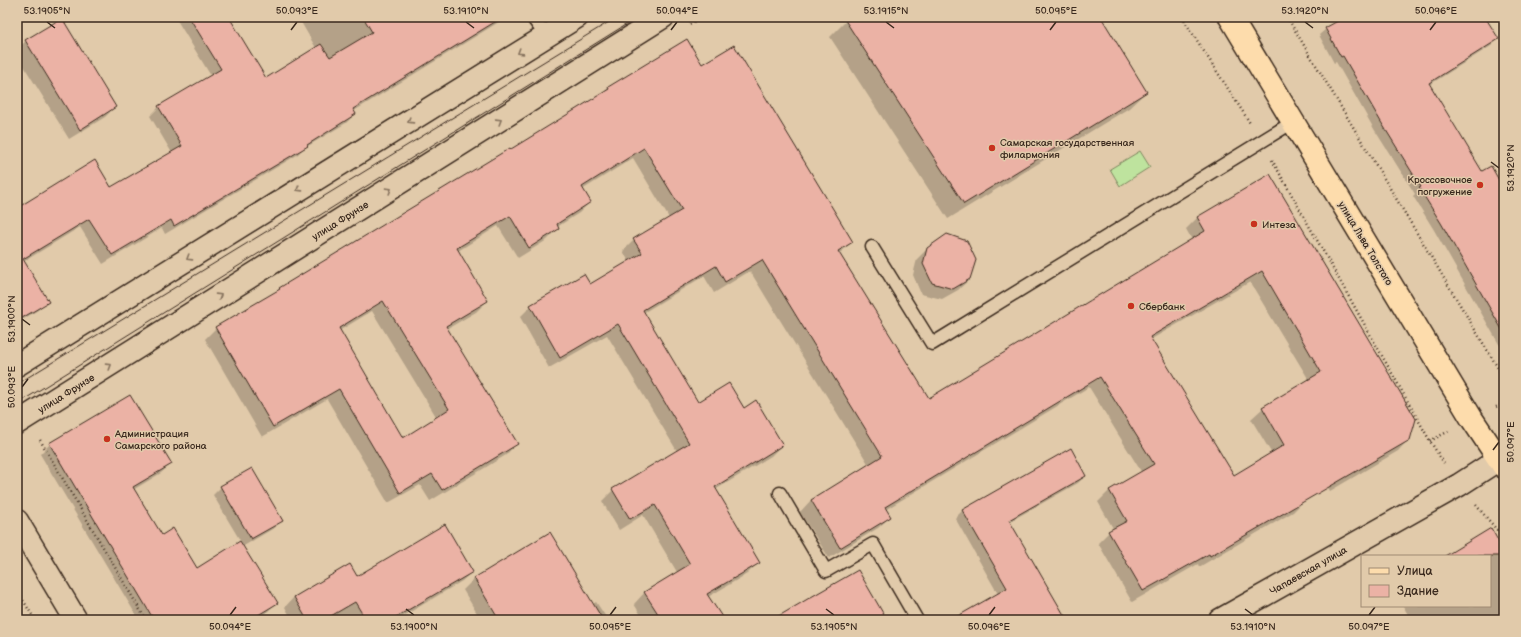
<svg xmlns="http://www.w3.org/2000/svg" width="1521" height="637" font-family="'Balsamiq Sans',sans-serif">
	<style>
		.green { fill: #bee39e; stroke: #7c865e }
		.shadow { fill: #0003; fill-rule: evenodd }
		.building { fill: #ebb2a5; stroke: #3b2a1e; fill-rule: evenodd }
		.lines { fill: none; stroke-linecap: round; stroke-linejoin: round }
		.lane-casing { stroke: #3b2a1e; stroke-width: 15 }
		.street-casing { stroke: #3b2a1e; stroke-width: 25 }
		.secondary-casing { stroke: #3b2a1e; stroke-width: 25 }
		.primary-casing { stroke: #3b2a1e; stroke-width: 25 }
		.path { stroke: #3b2a1e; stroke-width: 2.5; stroke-dasharray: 1 3; stroke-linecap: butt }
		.lane { stroke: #e1caaa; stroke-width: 12 }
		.street { stroke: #e1caaa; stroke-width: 22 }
		.secondary { stroke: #e1caaa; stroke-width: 22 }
		.primary { stroke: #fddcac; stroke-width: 22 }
		.tram { stroke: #3b2a1e; stroke-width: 1 }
		.oneway { stroke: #86725d }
		.ticks { fill: none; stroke: #3b2a1e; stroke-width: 1.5 }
		.poi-dot { fill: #c8321e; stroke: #e1caaa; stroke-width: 1.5 }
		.labels { text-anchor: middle; stroke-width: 3; stroke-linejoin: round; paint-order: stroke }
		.poi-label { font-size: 10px; fill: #3b2a1e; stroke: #e1caaa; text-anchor: start }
		.street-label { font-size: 10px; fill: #3b2a1e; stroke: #e1caaa }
		.neatline { fill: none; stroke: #3b2a1e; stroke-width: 1.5 }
		.ticks-label { font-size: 10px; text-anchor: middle; fill: #3b2a1e }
	</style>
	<rect width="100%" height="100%" fill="#e1caaa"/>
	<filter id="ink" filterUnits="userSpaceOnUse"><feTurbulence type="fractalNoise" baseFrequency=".025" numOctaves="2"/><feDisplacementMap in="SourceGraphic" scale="8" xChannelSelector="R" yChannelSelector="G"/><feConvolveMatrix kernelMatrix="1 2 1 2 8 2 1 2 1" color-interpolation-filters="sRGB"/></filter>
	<g filter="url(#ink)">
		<!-- green -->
		<path class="green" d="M1140 151 1150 167 1120 186 1110 169Z"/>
		<!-- shadow -->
		<path class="shadow" d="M175 17H228L266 80 316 48 298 17H507L354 111 355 114 346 123 303 149 297 155 165 234 162 228 103 264 80 227 23 262 47 301 38 310 17 323V209L111 188 172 153 150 116 159 107 211 76Z
			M852 17H1100L1146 92 1129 108 948 219 830 37 846 21Z
			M1347 17H1484L1498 39 1491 46 1429 85 1504 213V353L1434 230 1413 196 1415 194 1374 129 1336 62 1334 63 1319 35 1326 29Z
			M26 41 115 107 105 117 69 139 17 55V49Z
			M687 41 702 65 852 242 839 254 928 399 1192 240 1186 229 1197 218 1270 175 1409 439 1398 451 1330 491 1326 484 1304 501 1293 512 1199 567 1198 564 1132 602 1098 543 1109 532 1114 530 1098 502 1109 491 1142 473 1089 387 885 510 890 517 878 528 829 558 800 512 811 500 869 465 750 271 714 293 704 276 643 313 697 403 744 409 782 445 771 456 715 490 758 563 747 574 708 597 722 620H644L634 604 645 592 677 572 643 515 619 530 602 501 613 490 677 451 607 335 549 368 520 317 531 306 590 285 629 262 623 251 634 240 669 218 633 158 582 190 590 202 579 213 557 227 558 229 547 240 518 258 498 226 458 251 487 301 476 312 447 329 517 443 506 455 430 501 420 485 388 503 327 399 262 437 205 339 216 328 275 293 280 289 509 149 510 151 600 96 608 88ZM1250 282 1309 380 1263 408 1251 419 1272 454 1233 477 1150 340ZM372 311 437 418 403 439 339 331Z
			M928 248 970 279 958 290 942 299 921 294 913 275 917 259Z
			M129 396 171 464 161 473 133 490 162 536 196 569 241 542 213 495 221 487 281 521 274 528 242 547 276 603 267 612 255 620H139L40 454 50 444Z
			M1070 450 1085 476 1078 483 1009 522 1065 620H974L998 594 955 518 962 511Z
			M550 533 593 604 596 602 608 620H481L463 590 474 579Z
			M1504 552V620H1411L1403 606H1490V556H1447Z
			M350 565 356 577 472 572 462 581 397 620H292L285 607 294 597Z"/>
		<!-- building -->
		<path class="building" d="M189 17H229L266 78 321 44 330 57 372 32 363 17H503L353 109 356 114 307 145 308 146 174 226 171 220 112 255 89 219 23 259 49 302 17 321V208L95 160 111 187 182 146 158 106 221 69Z
			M843 17H1101L1147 92 964 204Z
			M1345 17H1485L1499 39 1429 83 1482 171 1491 166 1504 189V333L1441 223 1419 188 1421 187 1381 122 1343 56 1341 57 1325 28Z
			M62 18 116 107 80 130 25 40Z
			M687 39 702 64 734 45 853 242 838 251 929 398 1205 231 1197 217 1270 174 1416 419 1410 440 1210 556 1209 554 1143 591 1108 531 1127 521 1109 490 1154 464 1100 377 885 507 891 517 840 548 811 500 882 456 762 260 725 282 716 266 643 310 698 402 729 383 744 408 756 400 783 445 715 487 760 563 707 594 724 620H662L644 592 690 564 655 505 630 519 612 489 689 443 618 324 560 358 530 305 584 274 590 284 642 253 633 239 682 210 644 148 582 187 591 202 557 224 559 229 529 248 510 216 457 248 488 301 446 326 518 444 442 490 432 474 400 493 339 389 273 427 215 327 280 289 279 288 510 148 511 149 609 89 608 87ZM1262 271 1321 372 1262 407 1284 445 1234 475 1150 337ZM383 301 449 409 403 438 339 328Z
			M947 234 967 241 976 260 970 279 953 289 932 283 923 264 927 248Z
			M130 395 172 464 133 487 162 535 173 528 197 568 240 541 278 603 250 620H154L49 443Z
			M1071 448 1086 476 1009 520 1067 620H951L1007 588 962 510Z
			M252 468 283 521 251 539 220 486Z
			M445 524 473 572 391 620H366L355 602 324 620H307L294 597 350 564 357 576Z
			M1491 528 1504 551V556H1445Z
			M550 532 603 620H499L474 578Z
			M858 570 887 620H772L811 597Z"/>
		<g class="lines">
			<defs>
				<path id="lane" d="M532 17 546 36
					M872 247 932 344 1293 122
					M780 493 826 571 873 544 917 620"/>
				<path id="street" d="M17 521 76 620
					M1220 620 1459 485 1504 456"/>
				<path id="secondary" d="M17 365 577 17
					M17 423 663 17"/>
				<path id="primary" d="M1230 17 1472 419 1504 467"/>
			</defs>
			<!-- lane casing -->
			<use href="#lane" class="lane-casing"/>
			<!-- street casing -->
			<use href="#street" class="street-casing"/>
			<!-- secondary casing -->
			<use href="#secondary" class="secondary-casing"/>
			<!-- primary casing -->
			<use href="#primary" class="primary-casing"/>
			<!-- path -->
			<path class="path" d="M1182 17 1250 123
				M1287 17 1504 378
				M690 24 701 17
				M1272 160 1430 441 1444 463
				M1496 407 1504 403
				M40 440 146 620
				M1430 441 1449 431
				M1476 505 1497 530 1504 541
				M1497 530 1504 524
				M17 590 35 620"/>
			<!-- lane -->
			<use href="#lane" class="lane"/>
			<!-- street -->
			<use href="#street" class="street"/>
			<!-- secondary -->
			<use href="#secondary" class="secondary"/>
			<!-- primary -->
			<use href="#primary" class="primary"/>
			<!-- tram -->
			<path class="tram" d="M17 384 617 17
				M17 404 638 17"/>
		</g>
		<!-- one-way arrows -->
		<defs><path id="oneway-chevron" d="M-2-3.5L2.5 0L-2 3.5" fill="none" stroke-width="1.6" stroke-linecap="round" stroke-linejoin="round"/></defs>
		<g class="oneway">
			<use href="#oneway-chevron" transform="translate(520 52) rotate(148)"/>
			<use href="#oneway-chevron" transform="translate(410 121) rotate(148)"/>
			<use href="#oneway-chevron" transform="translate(499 121) rotate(-32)"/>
			<use href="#oneway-chevron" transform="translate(299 189) rotate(148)"/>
			<use href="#oneway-chevron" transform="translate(389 190) rotate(-32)"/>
			<use href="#oneway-chevron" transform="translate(189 258) rotate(148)"/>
			<use href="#oneway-chevron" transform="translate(219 296) rotate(-32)"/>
			<use href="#oneway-chevron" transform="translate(109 366) rotate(-32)"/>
		</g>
	</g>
	<!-- ticks -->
	<path class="ticks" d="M47 22 55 28M466 22 474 28M886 22 894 28M1305 22 1313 28M291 30 297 22M671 30 677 22M1050 30 1056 22M1430 30 1436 22M1491 162 1499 168M22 319 30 325M22 387 28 379M1493 450 1499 442M406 609 414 615M826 609 834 615M1245 609 1253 615M230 615 236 607M610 615 616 607M989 615 995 607M1369 615 1375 607"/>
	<!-- markers -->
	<g class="poi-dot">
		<circle cx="992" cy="148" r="4"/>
		<circle cx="1480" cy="185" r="4"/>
		<circle cx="1254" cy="224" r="4"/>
		<circle cx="1131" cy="306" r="4"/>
		<circle cx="107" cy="439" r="4"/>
	</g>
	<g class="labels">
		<!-- poi labels -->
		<g class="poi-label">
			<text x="1000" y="146">Самарская государственная<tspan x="1000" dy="12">филармония</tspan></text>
			<text x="1472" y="183" text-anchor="end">Кроссовочное<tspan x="1472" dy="12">погружение</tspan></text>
			<text x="1262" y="228">Интеза</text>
			<text x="1139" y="310">Сбербанк</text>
			<text x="115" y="437">Администрация<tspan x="115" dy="12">Самарского района</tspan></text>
		</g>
		<!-- street labels -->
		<g class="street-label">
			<text transform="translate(340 220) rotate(-32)" y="4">улица Фрунзе</text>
			<text transform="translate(1366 243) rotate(59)" y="4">улица Льва Толстого</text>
			<text transform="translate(66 393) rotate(-32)" y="4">улица Фрунзе</text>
			<text transform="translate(1308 570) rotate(-30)" y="4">Чапаевская улица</text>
		</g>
	</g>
	<!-- margin -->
	<rect width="1521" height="637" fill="none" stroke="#e1caaa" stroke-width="44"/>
	<!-- legend -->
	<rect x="1361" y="555" width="130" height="52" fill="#e1caaa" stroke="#9f8a72"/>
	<rect x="1369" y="568" width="20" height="6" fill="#fddcac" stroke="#9f8a72"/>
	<text x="1397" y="575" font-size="12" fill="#3b2a1e">Улица</text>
	<rect x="1369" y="585" width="20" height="12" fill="#ebb2a5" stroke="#9f8a72"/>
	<text x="1397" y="595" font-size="12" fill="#3b2a1e">Здание</text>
	<rect x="22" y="22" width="1477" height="593" class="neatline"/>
	<g class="ticks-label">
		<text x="47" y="14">53.1905°N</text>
		<text x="297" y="14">50.093°E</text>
		<text x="466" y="14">53.1910°N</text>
		<text x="677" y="14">50.094°E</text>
		<text x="886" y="14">53.1915°N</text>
		<text x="1056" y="14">50.095°E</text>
		<text x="1305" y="14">53.1920°N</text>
		<text x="1436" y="14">50.096°E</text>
		<text transform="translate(1510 168) rotate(-90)" y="4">53.1920°N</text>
		<text transform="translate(11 319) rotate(-90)" y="4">53.1900°N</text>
		<text transform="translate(11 387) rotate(-90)" y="4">50.093°E</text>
		<text transform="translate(1510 442) rotate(-90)" y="4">50.097°E</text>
		<text x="230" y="630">50.094°E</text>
		<text x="414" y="630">53.1900°N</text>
		<text x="610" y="630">50.095°E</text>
		<text x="834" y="630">53.1905°N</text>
		<text x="989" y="630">50.096°E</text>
		<text x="1253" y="630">53.1910°N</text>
		<text x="1369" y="630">50.097°E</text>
	</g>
</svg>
